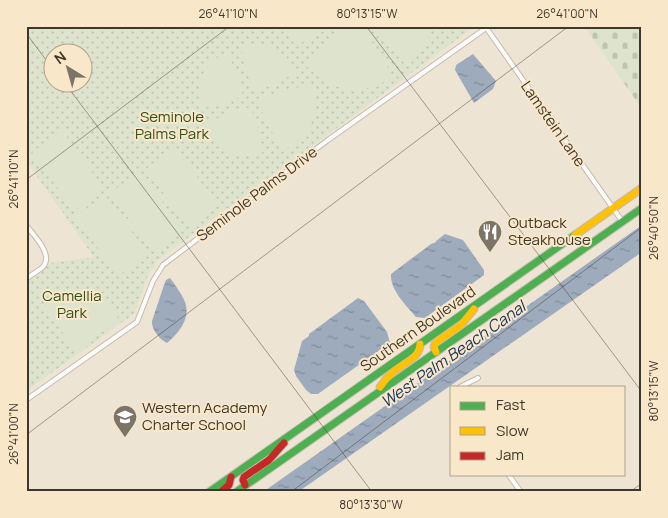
<svg xmlns="http://www.w3.org/2000/svg" width="668" height="518" font-family="Manrope,sans-serif">
	<style>
		.green { fill: url(#green-dots); fill-rule: evenodd }
		.cemetery { fill: url(#cemetery-stones) }
		.pitch { fill: #dee3cd }
		.water { fill: url(#water-ripples) }
		.lines { fill: none; stroke-linecap: round; stroke-linejoin: round }
		.street-casing { stroke: #c3bbaf; stroke-width: 6 }
		.fast-casing { stroke: #c3bbaf; stroke-width: 9 }
		.slow-casing { stroke: #c3bbaf; stroke-width: 9 }
		.jam-casing { stroke: #c3bbaf; stroke-width: 9 }
		.street { stroke: #fcfbf9; stroke-width: 4 }
		.fast { stroke: #4caf50; stroke-width: 7 }
		.slow { stroke: #ffc107; stroke-width: 7 }
		.jam { stroke: #c62828; stroke-width: 7 }
		.ticks { fill: none; stroke: #3e372b; stroke-width: 1; stroke-opacity: 0.45 }
		.labels { text-anchor: middle; stroke-width: 4; stroke-linejoin: round; paint-order: stroke }
		.park-label { font-size: 15px; fill: #31501b; stroke: #f9e7ca }
		.street-label { font-size: 15px; fill: #3e372b; stroke: #f9e7ca }
		.poi-label { font-size: 15px; fill: #3e372b; stroke: #f9e7ca; text-anchor: start }
		.water-label { font-size: 16px; font-style: italic; fill: #13325e; stroke: #f9e7ca }
		.neatline { fill: none; stroke: #3e372b; stroke-width: 2 }
		.ticks-label { font-size: 12px; text-anchor: middle; fill: #3e372b }
	</style>
	<defs>
		<pattern id="green-dots" width="8" height="8" patternUnits="userSpaceOnUse" patternTransform="scale(1.25)"><rect width="8" height="8" fill="#dee3cd"/><path d="M2 2h.1M6 6h.1" fill="none" stroke="#c0c3b0" stroke-width="1.8" stroke-linecap="round"/></pattern>
		<pattern id="cemetery-stones" width="16" height="16" patternUnits="userSpaceOnUse" patternTransform="scale(1.25)"><rect width="16" height="16" fill="#dee3cd"/><path d="M2 7V4a2 2 0 0 1 4 0v3zM10 15v-3a2 2 0 0 1 4 0v3z" fill="#c0c3b0"/></pattern>
		<pattern id="water-ripples" width="26" height="14" patternUnits="userSpaceOnUse" patternTransform="scale(1.25)"><rect width="26" height="14" fill="#9dabbd"/><path d="M2 4q2-2 4 0t4 0M15 11q2-2 4 0t4 0" fill="none" stroke="#818c9a"/></pattern>
	</defs>
	<rect width="100%" height="100%" fill="#eee4d4"/>
	<!-- green -->
	<path class="green" d="M26 26H475L158 260C144 277 143 294 134 314L26 391V283L41 272 50 263 94 257 26 161ZM52 52H82V82H52Z"/>
	<!-- cemetery -->
	<path class="cemetery" d="M584 26H642V109Z"/>
	<!-- pitch -->
	<path class="pitch" d="M285 26H333L295 46Z
		M347 26H362L393 76C363 98 328 92 305 64Z
		M372 26H431C430 42 419 56 407 66Z
		M253 44C274 45 287 53 296 73L275 84 259 90 252 87 246 70 241 48Z
		M227 53 244 89 240 97 224 104 202 108C194 85 203 61 227 53Z
		M312 84C322 116 309 136 282 152L259 106 263 98 277 93Z
		M243 106 252 110 258 127 263 152C239 162 213 150 203 125Z
		M62 130 104 189 74 211 32 152Z
		M176 147 218 206 188 227 146 169Z
		M140 171 183 230 153 252 110 193Z
		M105 195 148 254 118 276 75 217Z
		M88 290C105 298 110 303 119 320L76 351 43 306 67 293Z"/>
	<!-- water -->
	<path class="water" d="M473 54 496 81 493 89 474 103 455 70 456 65Z
		M642 225V252L298 492H263Z
		M445 234 463 240 484 270V275L425 318 416 317C406 305 390 290 391 274L431 244 436 242V241Z
		M170 278C175 285 182 294 185 302 191 318 179 333 167 343 160 340 151 329 152 321L164 285 166 280Z
		M358 298 364 301 387 332 390 343 322 391 318 394H311L306 390 296 376 294 370 302 341 309 336V334Z"/>
	<g class="lines">
		<defs>
			<path id="street" d="M485 26 622 221
				M26 225C33 235 54 254 43 267 38 271 31 275 26 279
				M460 387 478 378
				M26 400 137 322 153 281 163 265 328 140 486 28
				M508 474 521 492"/>
			<path id="fast" d="M209 492 575 235
				M236 492 642 208"/>
			<path id="slow" d="M575 235 642 188
				M436 352 434 347 436 342 460 326 474 309
				M380 387C384 382 388 376 393 372 402 364 420 358 420 344"/>
			<path id="jam" d="M245 485 243 480 244 477 269 460 284 443
				M221 492 229 485 231 477"/>
		</defs>
		<!-- street casing -->
		<use href="#street" class="street-casing"/>
		<!-- fast casing -->
		<use href="#fast" class="fast-casing"/>
		<!-- slow casing -->
		<use href="#slow" class="slow-casing"/>
		<!-- jam casing -->
		<use href="#jam" class="jam-casing"/>
		<!-- street -->
		<use href="#street" class="street"/>
		<!-- fast -->
		<use href="#fast" class="fast"/>
		<!-- slow -->
		<use href="#slow" class="slow"/>
		<!-- jam -->
		<use href="#jam" class="jam"/>
	</g>
	<!-- ticks -->
	<path class="ticks" d="M366 26 642 392M26 33 52 68M64 82 372 492M26 180 230 26M26 435 569 26M26 490 27 492M291 492 642 227M630 492 642 483"/>
	<!-- icons -->
	<defs>
		<symbol id="restaurant-pin" viewBox="-11 -11 22 30"><path d="M0 17L-7.5 6A9.5 9.5 0 1 1 7.5 6Z" fill="#7c7466" stroke="#f9e7ca"/><path d="M-5-6h1v4h1v-4h1v4h1v-4h1v5L-1.5 .5V6h-2V.5L-5-1ZM5-6V6H3V1.5H1.5Q1.5-4 5-6Z" fill="#fff"/></symbol>
		<symbol id="school-pin" viewBox="-11 -11 22 30"><path d="M0 17L-7.5 6A9.5 9.5 0 1 1 7.5 6Z" fill="#7c7466" stroke="#f9e7ca"/><path d="M0-5L7-2L0 1L-7-2ZM-4 1L0 2.5L4 1V4Q0 6-4 4Z" fill="#fff"/></symbol>
	</defs>
	<g fill-rule="evenodd">
		<use href="#restaurant-pin" x="476" y="218" width="28" height="38"/>
		<use href="#school-pin" x="111" y="403" width="28" height="38"/>
	</g>
	<g class="labels">
		<!-- park labels -->
		<g class="park-label">
			<text x="172" y="122">Seminole<tspan x="172" dy="17">Palms Park</tspan></text>
			<text x="72" y="301">Camellia<tspan x="72" dy="17">Park</tspan></text>
		</g>
		<!-- street labels -->
		<g class="street-label">
			<text transform="translate(553 124) rotate(55)" y="5">Lamstein Lane</text>
			<text transform="translate(257 194) rotate(-37)" y="5">Seminole Palms Drive</text>
			<text transform="translate(418 329) rotate(-35)" y="5">Southern Boulevard</text>
		</g>
		<!-- poi labels -->
		<g class="poi-label">
			<text x="508" y="228">Outback<tspan x="508" dy="17">Steakhouse</tspan></text>
			<text x="142" y="413">Western Academy<tspan x="142" dy="17">Charter School</tspan></text>
		</g>
		<!-- water labels -->
		<g class="water-label">
			<text transform="translate(453 354) rotate(-35)" y="6">West Palm Beach Canal</text>
		</g>
	</g>
	<!-- border -->
	<rect width="668" height="518" fill="none" stroke="#f9e7ca" stroke-width="55"/>
	<!-- legend -->
	<rect x="450" y="386" width="175" height="90" fill="#f9e7ca" stroke="#aea18a"/>
	<rect x="460" y="402" width="25" height="8" fill="#4caf50" stroke="#aea18a"/>
	<text x="496" y="410" font-size="15" fill="#3e372b">Fast</text>
	<rect x="460" y="427" width="25" height="8" fill="#ffc107" stroke="#aea18a"/>
	<text x="496" y="436" font-size="15" fill="#3e372b">Slow</text>
	<rect x="460" y="452" width="25" height="8" fill="#c62828" stroke="#aea18a"/>
	<text x="496" y="460" font-size="15" fill="#3e372b">Jam</text>
	<!-- north arrow -->
	<g transform="translate(68 68) rotate(323)"><circle r="24" fill="#f9e7ca" stroke="#aea18a"/>
	<path d="M0-4L9 19L0 12L-9 19Z" fill="#7c7466"/>
	<text y="-8" font-size="14" font-weight="bold" text-anchor="middle" fill="#3e372b">N</text>
	</g>
	<rect x="28" y="28" width="612" height="462" class="neatline"/>
	<g class="ticks-label">
		<text x="228" y="18">26°41'10"N</text>
		<text x="367" y="18">80°13'15"W</text>
		<text x="567" y="18">26°41'00"N</text>
		<text transform="translate(14 179) rotate(-90)" y="4">26°41'10"N</text>
		<text transform="translate(654 228) rotate(-90)" y="4">26°40'50"N</text>
		<text transform="translate(654 391) rotate(-90)" y="4">80°13'15"W</text>
		<text transform="translate(14 434) rotate(-90)" y="4">26°41'00"N</text>
		<text x="371" y="509">80°13'30"W</text>
	</g>
</svg>
